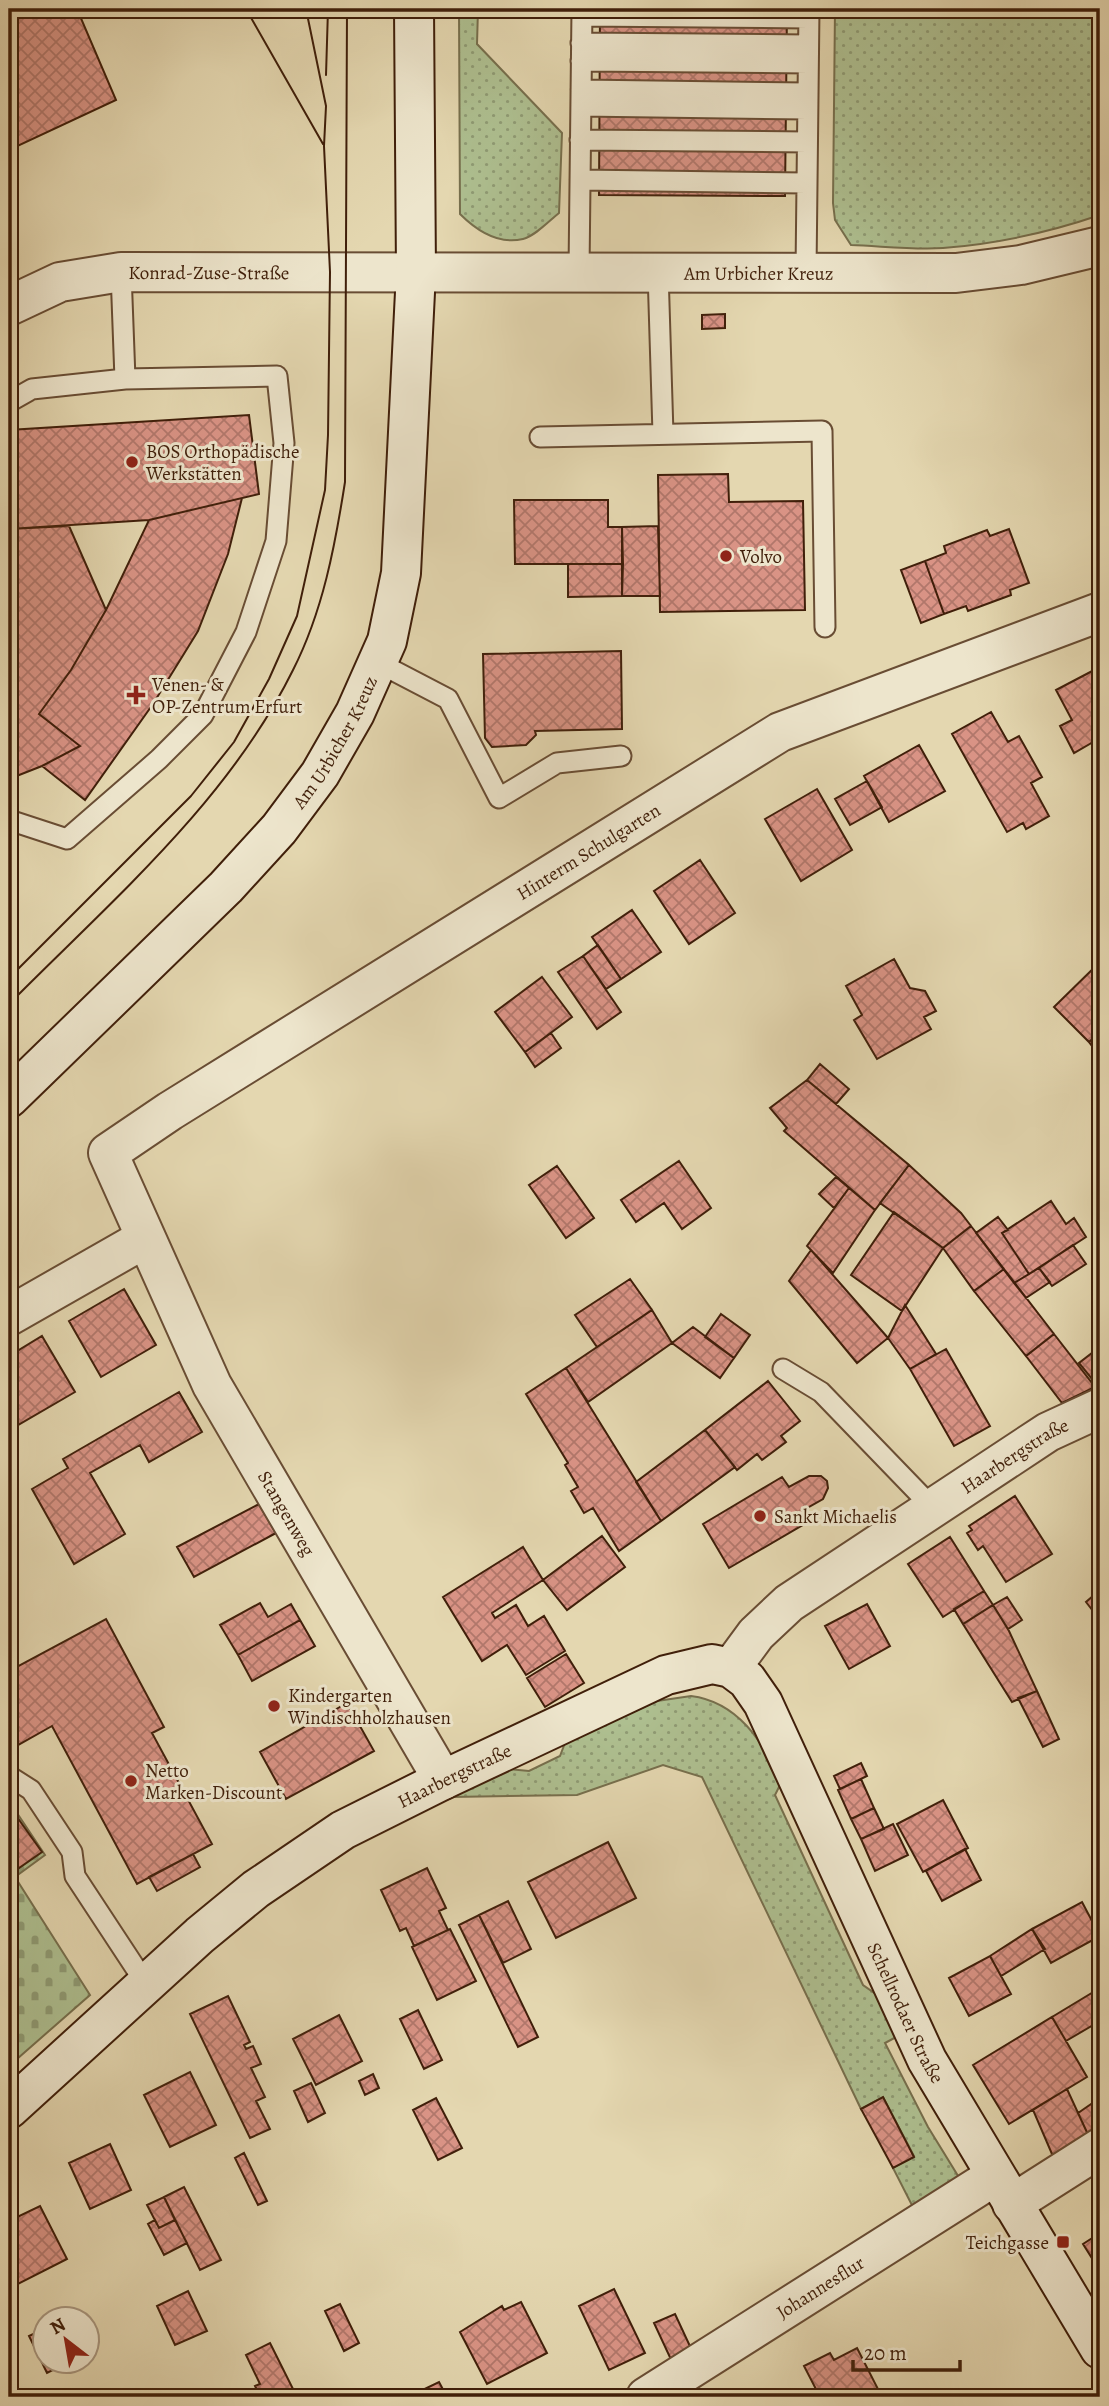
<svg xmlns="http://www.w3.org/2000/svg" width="1109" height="2406" font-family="Alegreya,serif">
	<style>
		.green { fill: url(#green-dots); stroke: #776f4d; stroke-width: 2 }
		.cemetery { fill: url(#cemetery-stones); stroke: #776f4d; stroke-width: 2 }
		.building { fill: url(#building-cross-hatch); stroke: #401f0a; stroke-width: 2 }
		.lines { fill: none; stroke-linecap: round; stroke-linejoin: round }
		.lane-casing { stroke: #694d34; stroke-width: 23 }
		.street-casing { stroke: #694d34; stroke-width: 42 }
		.secondary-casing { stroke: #401f0a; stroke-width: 42 }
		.lane { stroke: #ede5cc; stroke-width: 19 }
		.street { stroke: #ede5cc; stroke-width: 38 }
		.secondary { stroke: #ede5cc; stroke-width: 38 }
		.tram { stroke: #401f0a; stroke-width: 2 }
		.poi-dot { fill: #8f2418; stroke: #ede5cc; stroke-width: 2.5 }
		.labels { text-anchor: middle; stroke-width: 6; stroke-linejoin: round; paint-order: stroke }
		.street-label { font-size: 19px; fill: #401f0a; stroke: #ede5cc }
		.poi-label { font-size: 19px; fill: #401f0a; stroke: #ede5cc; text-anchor: start }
	</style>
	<defs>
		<pattern id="green-dots" width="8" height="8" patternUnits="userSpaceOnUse" patternTransform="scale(1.75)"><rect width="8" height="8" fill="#aebf90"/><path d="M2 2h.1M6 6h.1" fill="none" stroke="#8f9b74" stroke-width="1.8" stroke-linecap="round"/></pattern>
		<pattern id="cemetery-stones" width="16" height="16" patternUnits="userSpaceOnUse" patternTransform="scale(1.75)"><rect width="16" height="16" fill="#aebf90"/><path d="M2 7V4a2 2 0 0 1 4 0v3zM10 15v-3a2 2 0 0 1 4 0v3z" fill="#8f9b74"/></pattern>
		<pattern id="building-cross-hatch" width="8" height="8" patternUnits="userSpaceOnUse" patternTransform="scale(1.75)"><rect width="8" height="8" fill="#d99385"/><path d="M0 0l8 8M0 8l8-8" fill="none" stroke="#b1776b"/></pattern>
	</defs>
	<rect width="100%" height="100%" fill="#e4d7b0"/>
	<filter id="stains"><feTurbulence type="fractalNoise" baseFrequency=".00286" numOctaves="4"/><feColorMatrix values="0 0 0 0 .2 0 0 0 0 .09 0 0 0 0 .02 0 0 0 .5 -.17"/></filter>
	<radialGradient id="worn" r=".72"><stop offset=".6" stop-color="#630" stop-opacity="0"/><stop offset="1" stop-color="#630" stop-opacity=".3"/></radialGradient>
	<!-- green -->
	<path class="green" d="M459 9H478L477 44 562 133 559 213C549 221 535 236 523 239 498 245 477 231 460 214Z
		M835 9H1100V215C1050 232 996 244 943 248 913 250 881 246 851 245L835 220 833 203Z
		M691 1696C738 1702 762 1741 782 1781L775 1795 863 1985 880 1997 900 2035 885 2043 928 2127 963 2184 916 2213 893 2168 914 2156 883 2097 861 2109 702 1777 663 1765 577 1795 451 1797 508 1769 529 1771 560 1756 565 1743 657 1701Z"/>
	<!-- cemetery -->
	<path class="cemetery" d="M17 1813 45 1855 15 1877 90 1995 9 2066V1819Z"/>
	<!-- building -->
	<path class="building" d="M9 9H77L116 100 9 150Z
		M600 9 787 10 785 196 599 195Z
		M725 314V328L702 329V315Z
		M249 415 259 494 149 520 9 529V430Z
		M728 474 729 502 803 501 805 610 660 612 658 475Z
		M242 498 228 554 198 631 153 704 85 800 42 766 80 746 39 714 71 670 106 610 149 520Z
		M514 500H608V527H622L623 564H515Z
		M69 526 106 610 71 670 39 714 80 746 42 766 9 779V529Z
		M658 526 660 596H622V527Z
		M1009 529 1029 583 1010 590 1011 595 968 611 966 606 944 614 925 561 946 553 944 546 987 530 990 536Z
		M925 561 944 614 921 623 901 570Z
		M568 564H623L622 596 568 597Z
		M621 651 622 729 535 731 536 735 526 745 492 747 485 738 483 654Z
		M1098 668 1100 738 1074 753 1060 726 1072 720 1056 690Z
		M991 712 1008 742 1019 736 1042 777 1031 783 1049 816 1026 829 1023 823 1007 832 952 734Z
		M919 745 945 791 889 822 864 776Z
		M867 781 882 807 850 825 835 799Z
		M817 789 852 850 801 881 765 819Z
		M700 860 735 913 689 944 654 891Z
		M632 910 661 952 621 979 592 937Z
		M598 945 621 979 606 989 583 956Z
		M583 956 621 1012 597 1029 558 972Z
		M894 959 910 988 925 991 936 1011 924 1017 931 1029 877 1059 854 1020 862 1015 846 986Z
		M1100 962V1032L1089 1042 1054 1007Z
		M542 977 572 1017 525 1052 495 1012Z
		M1100 1032V1056L1089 1042Z
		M551 1033 561 1048 535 1067 525 1052Z
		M820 1064 849 1089 836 1104 807 1080Z
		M807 1080 909 1165 875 1210 784 1131 787 1128 770 1108Z
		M679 1161 711 1208 682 1229 664 1203 636 1222 621 1200Z
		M909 1165 961 1213 971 1226 943 1248 880 1203Z
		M557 1166 594 1218 566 1238 529 1185Z
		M836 1177 849 1188 834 1208 819 1194Z
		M849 1188 875 1210 833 1273 807 1246Z
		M1051 1201 1066 1224 1074 1218 1086 1237 1029 1274 1002 1233Z
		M894 1212 943 1248 902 1311 851 1275Z
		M998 1217 1008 1230 1002 1233 1029 1274 1014 1283 976 1233Z
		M971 1226 1004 1269 974 1291 943 1248Z
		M1073 1245 1086 1264 1052 1286 1039 1268Z
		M811 1250 888 1338 857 1363 789 1281Z
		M1039 1268 1050 1282 1026 1298 1014 1283Z
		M1004 1269 1054 1334 1026 1356 974 1291Z
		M630 1279 652 1310 597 1347 575 1315Z
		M124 1289 156 1345 101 1377 69 1321Z
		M905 1305 936 1354 910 1369 888 1338Z
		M652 1310 672 1343 588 1402 566 1368Z
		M721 1314 750 1335 734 1358 705 1337Z
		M693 1327 734 1358 720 1378 672 1343Z
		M1054 1334 1095 1387 1062 1403 1026 1356Z
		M42 1336 75 1392 18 1425 9 1408V1356Z
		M946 1349 990 1426 954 1446 910 1369Z
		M1092 1353 1100 1363V1382L1096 1384 1079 1363Z
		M566 1368 661 1521 619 1551 593 1508 584 1513 571 1491 578 1487 565 1465 568 1463 526 1394Z
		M768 1381 800 1421 781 1436 786 1442 762 1460 757 1454 737 1470 705 1430Z
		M179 1392 202 1432 149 1462 140 1445 90 1473 125 1534 74 1564 32 1489 68 1468 63 1459Z
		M705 1430 735 1467 661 1521 636 1482Z
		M809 1476H821L827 1481 828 1488 823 1499 802 1511 808 1522 729 1568 703 1524 782 1477 789 1487Z
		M1015 1496 1052 1554 1006 1582 983 1546 978 1550 967 1533 972 1530 969 1526Z
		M259 1504 276 1533 194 1577 177 1547Z
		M602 1536 625 1567 567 1610 543 1580Z
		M950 1537 984 1591 943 1617 908 1564Z
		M523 1547 543 1580 492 1613 495 1618 516 1605 528 1626 544 1616 565 1651 526 1675 507 1645 482 1661 443 1597Z
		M1100 1590V1620L1086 1602Z
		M984 1591 993 1605 963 1624 954 1609Z
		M1007 1597 1022 1620 1008 1629 993 1605Z
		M260 1603 268 1617 291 1604 300 1620 238 1655 220 1625Z
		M867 1604 890 1646 849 1669 825 1626Z
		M993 1605 1009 1631 1037 1691 1012 1702 963 1624Z
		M106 1619 164 1727 152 1733 212 1844 137 1884 52 1726 18 1745 9 1727V1671Z
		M300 1620 315 1646 252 1681 238 1655Z
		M566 1654 584 1683 545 1707 527 1678Z
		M1037 1691 1059 1739 1043 1747 1018 1698Z
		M347 1703 374 1751 286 1799 260 1752Z
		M861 1763 867 1776 840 1789 834 1776Z
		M861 1779 874 1808 851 1819 838 1790Z
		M943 1800 968 1848 923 1872 897 1824Z
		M874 1808 884 1829 861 1839 851 1819Z
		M17 1817 42 1852 9 1875V1823Z
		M893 1824 908 1855 875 1871 861 1839Z
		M608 1842 636 1898 556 1938 528 1882Z
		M965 1849 981 1880 942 1901 926 1871Z
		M193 1854 200 1867 157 1891 149 1877Z
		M427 1868 446 1908 439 1911 448 1930 414 1946 406 1928 400 1931 381 1890Z
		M508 1901 531 1949 503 1963 479 1915Z
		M1082 1902 1100 1936 1051 1963 1032 1929Z
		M479 1915 538 2037 518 2047 459 1925Z
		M450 1929 476 1981 437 2000 412 1947Z
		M1032 1929 1045 1949 1001 1976 990 1956Z
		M990 1956 1011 1994 969 2016 949 1978Z
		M1100 1988V2021L1066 2041 1052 2017Z
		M228 1996 250 2042 244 2045 246 2049 253 2046 261 2064 251 2068 265 2097 256 2101 270 2129 250 2138 190 2014Z
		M418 2010 442 2060 424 2069 400 2019Z
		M339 2015 362 2061 316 2085 293 2039Z
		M1052 2017 1087 2077 1009 2124 973 2065Z
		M190 2072 216 2125 170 2147 144 2095Z
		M373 2074 379 2088 365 2095 359 2081Z
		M311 2083 325 2113 308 2122 294 2091Z
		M1067 2089 1091 2141 1055 2161 1033 2110Z
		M883 2097 914 2157 893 2168 861 2109Z
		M436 2098 462 2148 438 2160 413 2110Z
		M1100 2098V2135L1091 2141 1078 2113Z
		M110 2144 131 2190 90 2209 69 2163Z
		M244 2153 267 2201 258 2205 235 2158Z
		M184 2187 221 2260 200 2270 164 2197Z
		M164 2197 175 2220 159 2228 147 2205Z
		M40 2206 67 2259 16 2285 9 2271V2230L16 2226 13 2219Z
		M155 2220 159 2228 175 2220 187 2243 164 2255 148 2224Z
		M1100 2233V2271L1083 2244Z
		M614 2289 645 2353 609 2370 579 2306Z
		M188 2291 207 2331 175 2345 157 2306Z
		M521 2302 547 2353 487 2384 460 2332 502 2306 504 2310Z
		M340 2304 359 2343 344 2351 325 2311Z
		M675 2314 695 2357 674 2366 654 2323Z
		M46 2328V2360L69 2362 47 2373 29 2336Z
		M270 2343 297 2397H261L255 2386 260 2384 246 2355Z
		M857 2348 881 2395 820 2397 804 2366 830 2353 834 2360Z
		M439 2382 447 2397H408Z"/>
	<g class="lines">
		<defs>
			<path id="lane" d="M582 16 808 18
				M581 43 808 45
				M581 61 808 63
				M581 90 807 93
				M581 106 807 109
				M580 140 807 142
				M580 180 806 183
				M658 271 663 434
				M121 272 125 379
				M579 272 582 9
				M806 272 809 9
				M9 402 32 389 125 379 277 376 284 443 276 541 246 632 203 715 159 759 67 839 9 820
				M540 437 822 431 825 627
				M377 662 448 699 499 798 557 763 621 756
				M783 1369 821 1392 933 1508
				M9 1776 31 1790 72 1852 75 1876 146 1984"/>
			<g id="street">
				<path id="s1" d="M9 306 60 282 121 272 956 273 1021 265 1100 246"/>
				<path d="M9 1316 144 1239"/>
				<path id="s2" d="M731 1668 756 1634 789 1603 1048 1432 1100 1408"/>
				<path id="s3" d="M443 1780 212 1385 108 1153 170 1111 780 732 1100 612"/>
				<path d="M1012 2204 1100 2148"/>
				<path id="s4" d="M646 2397 995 2176"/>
			</g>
			<g id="secondary">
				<path id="s5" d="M9 1098 226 887 279 829 320 774 355 713 387 641 401 573 416 272 414 9"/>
				<path id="s6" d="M9 2109 200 1935 256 1889 343 1830 443 1780 666 1675 712 1664 731 1668 747 1680 763 1703 927 2060 1100 2349"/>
			</g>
		</defs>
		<!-- lane casing -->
		<use href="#lane" class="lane-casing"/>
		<!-- street casing -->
		<use href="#street" class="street-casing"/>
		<!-- secondary casing -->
		<use href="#secondary" class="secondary-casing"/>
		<!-- lane -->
		<use href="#lane" class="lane"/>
		<!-- street -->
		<use href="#street" class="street"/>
		<!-- secondary -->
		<use href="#secondary" class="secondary"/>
		<!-- tram -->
		<path class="tram" d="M246 9 323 144
			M326 75 328 9
			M9 978 191 796 234 742 269 679 297 616 325 490 328 435 330 272 324 146 326 106 306 9
			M9 1004C111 901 228 802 293 670 323 611 335 546 345 482L347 9"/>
	</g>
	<!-- markers -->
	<g class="poi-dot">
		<circle cx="132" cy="462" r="7"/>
		<circle cx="726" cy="556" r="7"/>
		<path d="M132.5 684.5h7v7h7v7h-7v7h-7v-7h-7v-7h7z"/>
		<circle cx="760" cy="1516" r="7"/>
		<circle cx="274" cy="1706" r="7"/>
		<circle cx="131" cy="1781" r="7"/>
		<rect x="1056" y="2235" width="14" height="14" rx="3.5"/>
	</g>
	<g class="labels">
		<!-- street labels -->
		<g class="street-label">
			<text dy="7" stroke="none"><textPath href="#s1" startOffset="206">Konrad-Zuse-Straße</textPath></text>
			<text dy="7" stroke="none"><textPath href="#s1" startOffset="756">Am Urbicher Kreuz</textPath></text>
			<text dy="7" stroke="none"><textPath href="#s5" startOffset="485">Am Urbicher Kreuz</textPath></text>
			<text dy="7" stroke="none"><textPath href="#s3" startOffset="1279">Hinterm Schulgarten</textPath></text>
			<text dy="7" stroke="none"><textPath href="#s2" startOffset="357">Haarbergstraße</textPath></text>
			<text transform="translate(287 1513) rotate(60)" y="7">Stangenweg</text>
			<text dy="7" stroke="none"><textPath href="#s6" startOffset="560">Haarbergstraße</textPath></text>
			<text dy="7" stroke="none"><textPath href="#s6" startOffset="1250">Schellrodaer Straße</textPath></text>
			<text dy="7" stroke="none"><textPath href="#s4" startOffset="206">Johannesflur</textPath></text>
		</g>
		<!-- poi labels -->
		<g class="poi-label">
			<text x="146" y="458">BOS Orthopädische<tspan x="146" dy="22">Werkstätten</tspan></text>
			<text x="740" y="563">Volvo</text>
			<text x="152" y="691">Venen- &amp;<tspan x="152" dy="22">OP-Zentrum Erfurt</tspan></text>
			<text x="774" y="1523">Sankt Michaelis</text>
			<text x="288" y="1702">Kindergarten<tspan x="288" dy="22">Windischholzhausen</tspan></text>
			<text x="145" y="1777">Netto<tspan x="145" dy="22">Marken-Discount</tspan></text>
			<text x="1049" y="2249" text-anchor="end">Teichgasse</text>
		</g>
	</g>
	<!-- margin -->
	<rect width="1109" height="2406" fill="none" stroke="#e4d7b0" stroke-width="35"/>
	<rect x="10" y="10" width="1088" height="2385" fill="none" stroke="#401f0a" stroke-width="3.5"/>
	<rect x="18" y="18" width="1074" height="2371" fill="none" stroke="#401f0a" stroke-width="2"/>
	<!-- north arrow -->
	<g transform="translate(66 2340) rotate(329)"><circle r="33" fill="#ede5cc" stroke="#a8967e" stroke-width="2"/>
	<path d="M0-5L12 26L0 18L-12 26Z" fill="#8f2418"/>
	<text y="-10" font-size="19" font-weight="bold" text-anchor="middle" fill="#401f0a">N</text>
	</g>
	<!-- scale -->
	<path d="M853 2360v10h107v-10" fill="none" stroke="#401f0a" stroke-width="3.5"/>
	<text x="864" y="2360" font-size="21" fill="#401f0a" stroke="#ede5cc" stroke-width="5" paint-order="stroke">20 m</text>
	<rect width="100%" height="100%" filter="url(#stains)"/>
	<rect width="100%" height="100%" fill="url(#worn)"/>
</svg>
